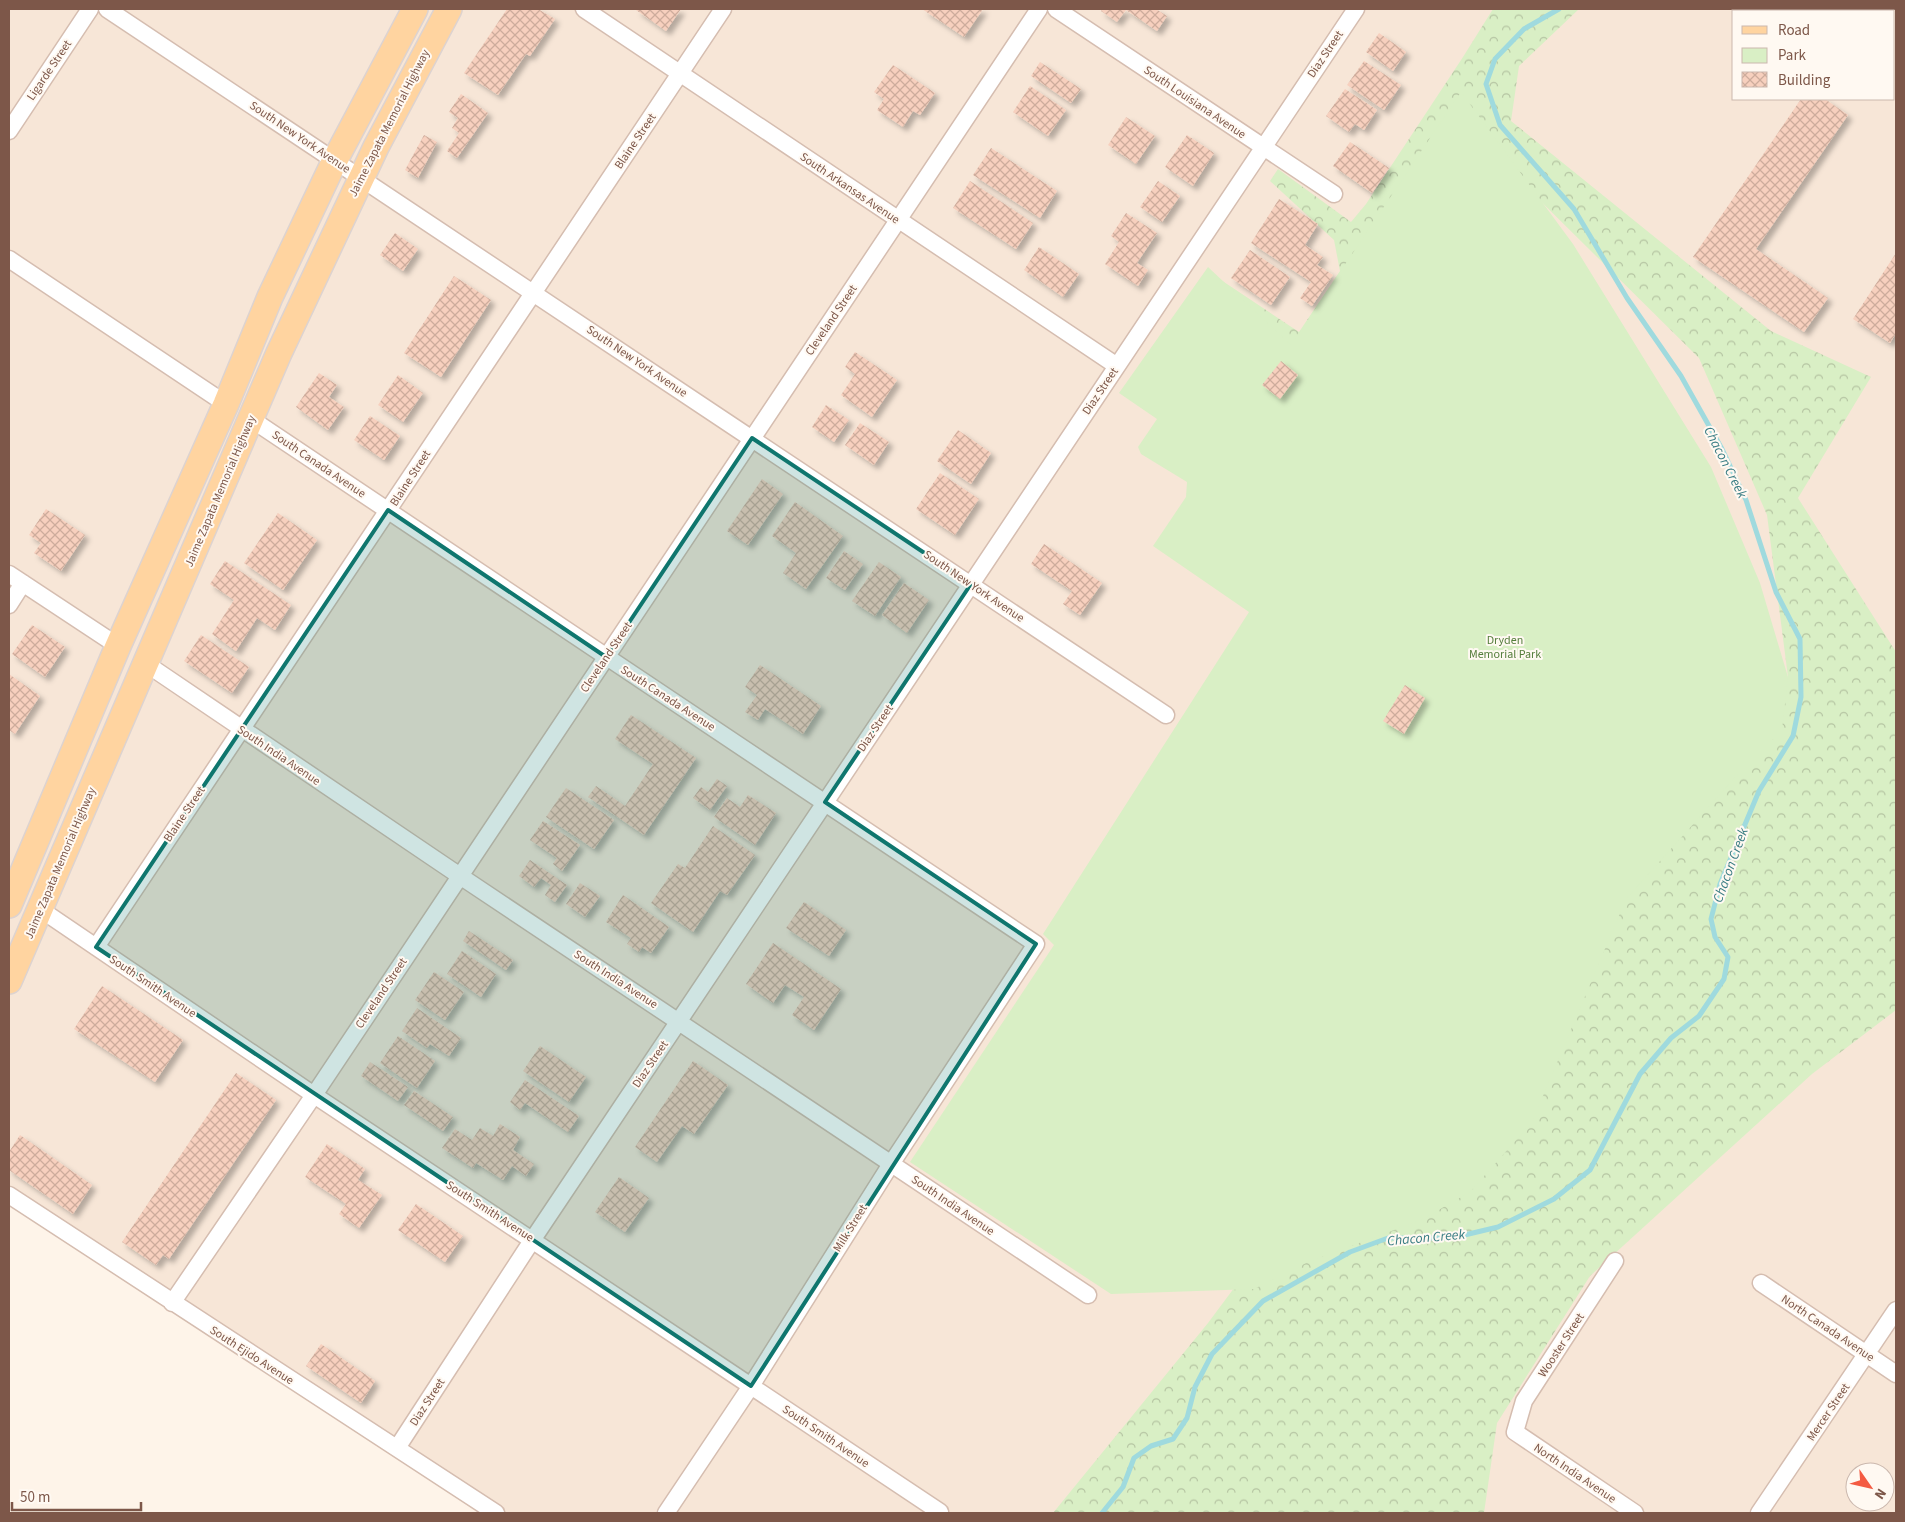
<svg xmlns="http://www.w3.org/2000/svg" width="1905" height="1522" font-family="'Source Sans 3',sans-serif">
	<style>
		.residential { fill: #f7e6d7; fill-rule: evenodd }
		.forest { fill: url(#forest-crowns) }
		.green { fill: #d9efc5 }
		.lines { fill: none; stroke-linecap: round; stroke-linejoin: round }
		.stream { stroke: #9fdade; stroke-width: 5 }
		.building { fill: url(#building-cross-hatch); filter: url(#shadow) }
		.minor-casing { stroke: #d5bdb0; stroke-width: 19 }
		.primary-casing { stroke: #ddd3d0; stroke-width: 28 }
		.minor { stroke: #fff; stroke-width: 16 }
		.primary { stroke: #ffd4a0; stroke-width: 25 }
		.marked { fill: #0f766e; fill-opacity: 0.2; stroke: #0f766e; stroke-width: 4; stroke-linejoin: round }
		.labels { text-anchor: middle; stroke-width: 4; stroke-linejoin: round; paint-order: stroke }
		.street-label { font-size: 12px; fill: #7d5749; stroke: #fff9f2 }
		.park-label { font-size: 12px; fill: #557e3c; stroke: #fff9f2 }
		.water-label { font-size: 14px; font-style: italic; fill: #3a7d84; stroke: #fff9f2 }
	</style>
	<defs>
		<pattern id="forest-crowns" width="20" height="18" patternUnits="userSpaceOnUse" patternTransform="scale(1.25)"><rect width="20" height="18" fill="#d9efc5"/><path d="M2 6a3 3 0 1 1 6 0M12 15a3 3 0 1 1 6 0" fill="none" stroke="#b5c4a2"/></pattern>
		<pattern id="building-cross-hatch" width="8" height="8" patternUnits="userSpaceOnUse" patternTransform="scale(1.25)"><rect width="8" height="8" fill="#f7d0be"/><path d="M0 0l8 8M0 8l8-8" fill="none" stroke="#cdac9c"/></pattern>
		<filter id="shadow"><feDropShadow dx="4.5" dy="4.5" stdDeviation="2.5" flood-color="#0004"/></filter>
	</defs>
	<rect width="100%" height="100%" fill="#fef4e9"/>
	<!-- residential -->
	<path class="residential" d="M9 9H1896V1513H496L9 1195ZM1734 11H1894V99H1734ZM1855 1472H1885V1502H1855Z"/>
	<!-- forest -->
	<path class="forest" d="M1493 9H1579L1519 66 1511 121 1771 331 1871 377 1798 498 1896 652V1010L1812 1074 1590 1276 1497 1423 1484 1513H1053L1208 1323 1243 1276 1788 677 1767 515 1699 358 1486 147 1296 352 1206 270 1299 332 1340 271 1334 240 1270 181 1278 169 1351 222 1366 204 1463 57Z"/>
	<!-- green -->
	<path class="green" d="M1461 92 1573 244 1711 467 1760 583 1788 677 1782 730 1739 773 1626 899 1532 1122 1470 1192 1421 1220 1308 1262 1254 1289 1111 1294 910 1162 1054 945 1043 934 1249 612 1153 546 1186 497 1187 482 1141 454 1138 447 1157 419 1119 393 1208 267 1291 345Z"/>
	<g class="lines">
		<!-- stream -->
		<path class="stream" d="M1102 1513 1123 1487 1134 1458 1151 1446 1173 1439 1187 1418 1195 1387 1212 1354 1263 1301 1350 1252 1388 1238H1452L1498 1227 1554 1199 1590 1170 1640 1074 1671 1038 1699 1016 1724 979 1728 957 1715 937 1711 919 1720 884 1759 791 1793 736 1801 697 1800 639 1776 592 1746 500 1722 449 1681 376 1627 298 1574 209 1500 125 1486 84 1495 59 1524 29 1559 9"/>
	</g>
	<!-- building -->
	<path class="building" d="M507 9H538L555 19 530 56 526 54 498 95 464 73Z
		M637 9H681L666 31 636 10Z
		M922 9H983L964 37Z
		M1102 9H1156L1167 16 1157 31 1126 10 1117 22 1101 11Z
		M1379 33 1406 52 1393 71 1366 52Z
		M1364 61 1401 85 1384 110 1347 85Z
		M1040 62 1081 89 1071 103 1031 76Z
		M893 65 935 93 920 115 913 111 903 127 877 110 884 99 874 92Z
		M1030 86 1066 110 1048 136 1013 112Z
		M1345 89 1377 110 1364 130 1355 124 1349 132 1326 116Z
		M461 94 488 113 457 158 447 151 459 133 452 128 458 118 449 112Z
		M1801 99H1825L1848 115 1756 249 1828 298 1804 332 1693 257Z
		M1126 117 1155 136 1136 164 1108 145Z
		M424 135 437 142 418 178 405 170Z
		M1187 135 1214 153 1193 186 1165 167Z
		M1350 142 1389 168 1372 193 1333 166Z
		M991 148 1057 191 1040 218 973 175Z
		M970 181 1033 223 1016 249 953 208Z
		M1158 181 1180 196 1162 222 1140 207Z
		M1279 199 1318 224 1305 245 1323 257 1317 265 1333 275 1312 306 1300 298 1311 282 1251 243Z
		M1126 213 1157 233 1137 263 1148 270 1138 286 1105 264 1119 242 1111 236Z
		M395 233 418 249 403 271 380 255Z
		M1039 247 1079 274 1063 297 1024 270Z
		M1250 250 1290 277 1271 305 1231 278Z
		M1896 253V333L1890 343 1853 319Z
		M454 276 491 300 441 377 404 353Z
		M855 352 897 380 872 417 841 395 855 374 845 367Z
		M1281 361 1298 375 1280 399 1262 385Z
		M319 373 337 385 329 397 344 407 328 430 296 407Z
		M398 375 423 393 403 422 378 405Z
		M826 405 849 420 834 442 812 427Z
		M370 416 400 436 384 460 354 440Z
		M860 423 889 442 874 465 845 445Z
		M958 430 991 453 971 484 937 461Z
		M940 473 979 499 955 535 916 509Z
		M762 479 783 494 748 545 727 531Z
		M795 502 843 536 806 589 783 573 796 553 772 536Z
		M46 509 85 535 61 571 34 553 41 543 29 535Z
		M278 513 317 540 283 590 244 563Z
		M1044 544 1102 583 1080 615 1063 604 1072 591 1031 564Z
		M844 551 863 564 845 590 826 578Z
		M225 561 291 605 275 630 257 618 236 651 212 634 234 600 210 584Z
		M879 562 901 577 875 616 852 601Z
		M904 583 929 600 907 633 882 615Z
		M32 625 65 647 45 677 12 654Z
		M201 635 249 667 232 693 184 661Z
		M760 665 821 706 803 734 765 709 758 720 745 712 757 695 745 687Z
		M9 674 40 696 15 734 9 730Z
		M1405 685 1425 698 1404 734 1383 721Z
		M631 715 696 758 644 835 588 797 596 786 625 806 653 764 615 739Z
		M717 779 727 786 710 810 693 798 701 787 708 792Z
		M566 788 614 820 594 849 546 817Z
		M748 795 776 813 755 845 714 817 727 798 740 807Z
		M543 821 580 845 562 871 553 864 557 858 530 840Z
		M713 826 755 855 727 895 720 891 693 932 651 903 678 864 685 868Z
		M530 860 567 885 555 902 545 895 551 885 541 878 534 887 519 876Z
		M580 883 600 896 585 917 566 904Z
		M623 895 669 927 651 953 642 947 639 952 627 944 631 938 606 922Z
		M804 902 846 930 829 956 786 928Z
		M469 931 513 960 506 970 463 941Z
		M773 943 841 989 814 1030 792 1015 804 997 785 985 773 1003 746 984Z
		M462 951 496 974 481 997 447 974Z
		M434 972 464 992 445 1020 415 1000Z
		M102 986 183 1040 155 1082 74 1029Z
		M417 1008 461 1038 449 1056 430 1044 427 1048 402 1031Z
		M398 1036 435 1061 417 1088 380 1063Z
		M540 1046 586 1077 569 1102 523 1071Z
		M693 1061 728 1085 694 1134 682 1126 657 1162 635 1147Z
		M370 1062 408 1087 398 1101 361 1076Z
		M236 1073 276 1100 169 1259 163 1255 156 1265 122 1242Z
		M525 1080 579 1116 568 1132 525 1103 520 1110 510 1102Z
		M414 1091 453 1117 443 1131 404 1105Z
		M500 1124 520 1137 513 1150 534 1164 526 1176 512 1166 503 1180 476 1163 473 1168 442 1148 455 1129 472 1140 480 1128 493 1136Z
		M20 1135 92 1185 73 1214 9 1170V1152Z
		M327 1144 365 1169 358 1180 382 1195 359 1228 339 1214 346 1204 305 1177Z
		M619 1177 649 1198 625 1232 595 1212Z
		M416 1204 463 1236 445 1262 398 1230Z
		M321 1344 375 1381 361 1403 306 1366Z"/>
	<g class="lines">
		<defs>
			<path id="minor" d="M107 9 1166 715
				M584 9 1117 366
				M1056 9 1334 194
				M9 131 90 9
				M9 259 226 404
				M251 419 1036 944 891 1164 751 1386 666 1513
				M9 574 118 646
				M9 605 23 583
				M145 663 460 876 1088 1295
				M40 909 314 1095 940 1512
				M96 947 723 9
				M9 1195 496 1513
				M1615 1261 1524 1401 1515 1432 1635 1513
				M1761 1283 1896 1374
				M172 1303 314 1095 1039 9
				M397 1448 533 1239 1356 9
				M1759 1513 1896 1310"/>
			<path id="primary" d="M9 905 118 646 226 404 270 297 335 160 415 9
				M9 981 279 353 376 147 449 9"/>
		</defs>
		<!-- minor casing -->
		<use href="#minor" class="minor-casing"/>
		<!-- primary casing -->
		<use href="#primary" class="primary-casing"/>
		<!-- minor -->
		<use href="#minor" class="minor"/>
		<!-- primary -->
		<use href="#primary" class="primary"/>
	</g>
	<!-- marked area -->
	<path class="marked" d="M752 438 971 584 825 802 1036 944 751 1386 96 947 388 510 606 657Z"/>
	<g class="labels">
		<!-- street labels -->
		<g class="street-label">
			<text transform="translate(1325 54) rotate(-56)" y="4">Diaz Street</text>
			<text transform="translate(49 70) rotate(-56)" y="4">Ligarde Street</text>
			<text transform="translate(1195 102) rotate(34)" y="4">South Louisiana Avenue</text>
			<text transform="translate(389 123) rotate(-63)" y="4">Jaime Zapata Memorial Highway</text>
			<text transform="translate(300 137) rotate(34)" y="4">South New York Avenue</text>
			<text transform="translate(635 141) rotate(-56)" y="4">Blaine Street</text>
			<text transform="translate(850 188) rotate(34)" y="4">South Arkansas Avenue</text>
			<text transform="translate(831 320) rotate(-56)" y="4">Cleveland Street</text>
			<text transform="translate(637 361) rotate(34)" y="4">South New York Avenue</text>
			<text transform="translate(1100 391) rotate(-56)" y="4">Diaz Street</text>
			<text transform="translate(319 464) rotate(34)" y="4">South Canada Avenue</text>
			<text transform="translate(410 478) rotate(-57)" y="4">Blaine Street</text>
			<text transform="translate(220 491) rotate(-67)" y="4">Jaime Zapata Memorial Highway</text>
			<text transform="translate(974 586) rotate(34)" y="4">South New York Avenue</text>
			<text transform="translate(606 657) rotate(-56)" y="4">Cleveland Street</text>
			<text transform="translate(668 698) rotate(33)" y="4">South Canada Avenue</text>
			<text transform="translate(875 728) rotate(-56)" y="4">Diaz Street</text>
			<text transform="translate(279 755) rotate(34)" y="4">South India Avenue</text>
			<text transform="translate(184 814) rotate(-56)" y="4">Blaine Street</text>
			<text transform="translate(60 863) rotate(-67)" y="4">Jaime Zapata Memorial Highway</text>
			<text transform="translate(616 979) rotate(33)" y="4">South India Avenue</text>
			<text transform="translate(153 986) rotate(34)" y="4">South Smith Avenue</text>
			<text transform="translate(381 993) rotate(-56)" y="4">Cleveland Street</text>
			<text transform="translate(650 1064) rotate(-56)" y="4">Diaz Street</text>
			<text transform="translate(953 1205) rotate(34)" y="4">South India Avenue</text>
			<text transform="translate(490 1211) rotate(33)" y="4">South Smith Avenue</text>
			<text transform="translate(850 1228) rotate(-58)" y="4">Milk Street</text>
			<text transform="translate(1828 1328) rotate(34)" y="4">North Canada Avenue</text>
			<text transform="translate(1561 1345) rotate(-57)" y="4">Wooster Street</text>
			<text transform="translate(252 1355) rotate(33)" y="4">South Ejido Avenue</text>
			<text transform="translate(427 1402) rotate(-57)" y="4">Diaz Street</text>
			<text transform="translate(1828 1412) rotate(-56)" y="4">Mercer Street</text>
			<text transform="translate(826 1436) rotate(34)" y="4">South Smith Avenue</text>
			<text transform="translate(1575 1473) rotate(34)" y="4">North India Avenue</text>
		</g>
		<!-- park labels -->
		<g class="park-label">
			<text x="1505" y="644">Dryden<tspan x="1505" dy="14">Memorial Park</tspan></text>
		</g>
		<!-- water labels -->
		<g class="water-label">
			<text transform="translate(1726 462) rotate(63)" y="5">Chacon Creek</text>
			<text transform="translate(1730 865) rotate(-70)" y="5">Chacon Creek</text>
			<text transform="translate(1426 1237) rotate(-5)" y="5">Chacon Creek</text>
		</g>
	</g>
	<!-- border -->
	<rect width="1905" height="1522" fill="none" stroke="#7d5749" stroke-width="20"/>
	<!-- legend -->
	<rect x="1732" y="10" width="162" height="90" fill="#fff9f2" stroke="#cbb8ae"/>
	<rect x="1742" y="26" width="25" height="8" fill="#ffd4a0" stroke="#cbb8ae"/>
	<text x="1778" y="35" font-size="15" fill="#7d5749">Road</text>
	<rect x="1742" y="48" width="25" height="15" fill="#d9efc5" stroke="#cbb8ae"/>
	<text x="1778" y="60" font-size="15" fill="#7d5749">Park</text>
	<rect x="1742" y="72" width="25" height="15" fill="url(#building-cross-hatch)" stroke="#cbb8ae"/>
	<text x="1778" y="85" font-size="15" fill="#7d5749">Building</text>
	<!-- north arrow -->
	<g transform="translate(1870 1487) rotate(124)"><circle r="24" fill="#fff9f2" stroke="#cbb8ae"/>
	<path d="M0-4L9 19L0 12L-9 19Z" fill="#f45b42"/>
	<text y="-8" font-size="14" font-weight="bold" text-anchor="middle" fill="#7d5749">N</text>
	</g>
	<!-- scale -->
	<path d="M12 1502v8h129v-8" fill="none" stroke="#7d5749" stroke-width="2.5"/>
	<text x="20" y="1502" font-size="15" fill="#7d5749" stroke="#fff9f2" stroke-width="4" paint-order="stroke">50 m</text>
</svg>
